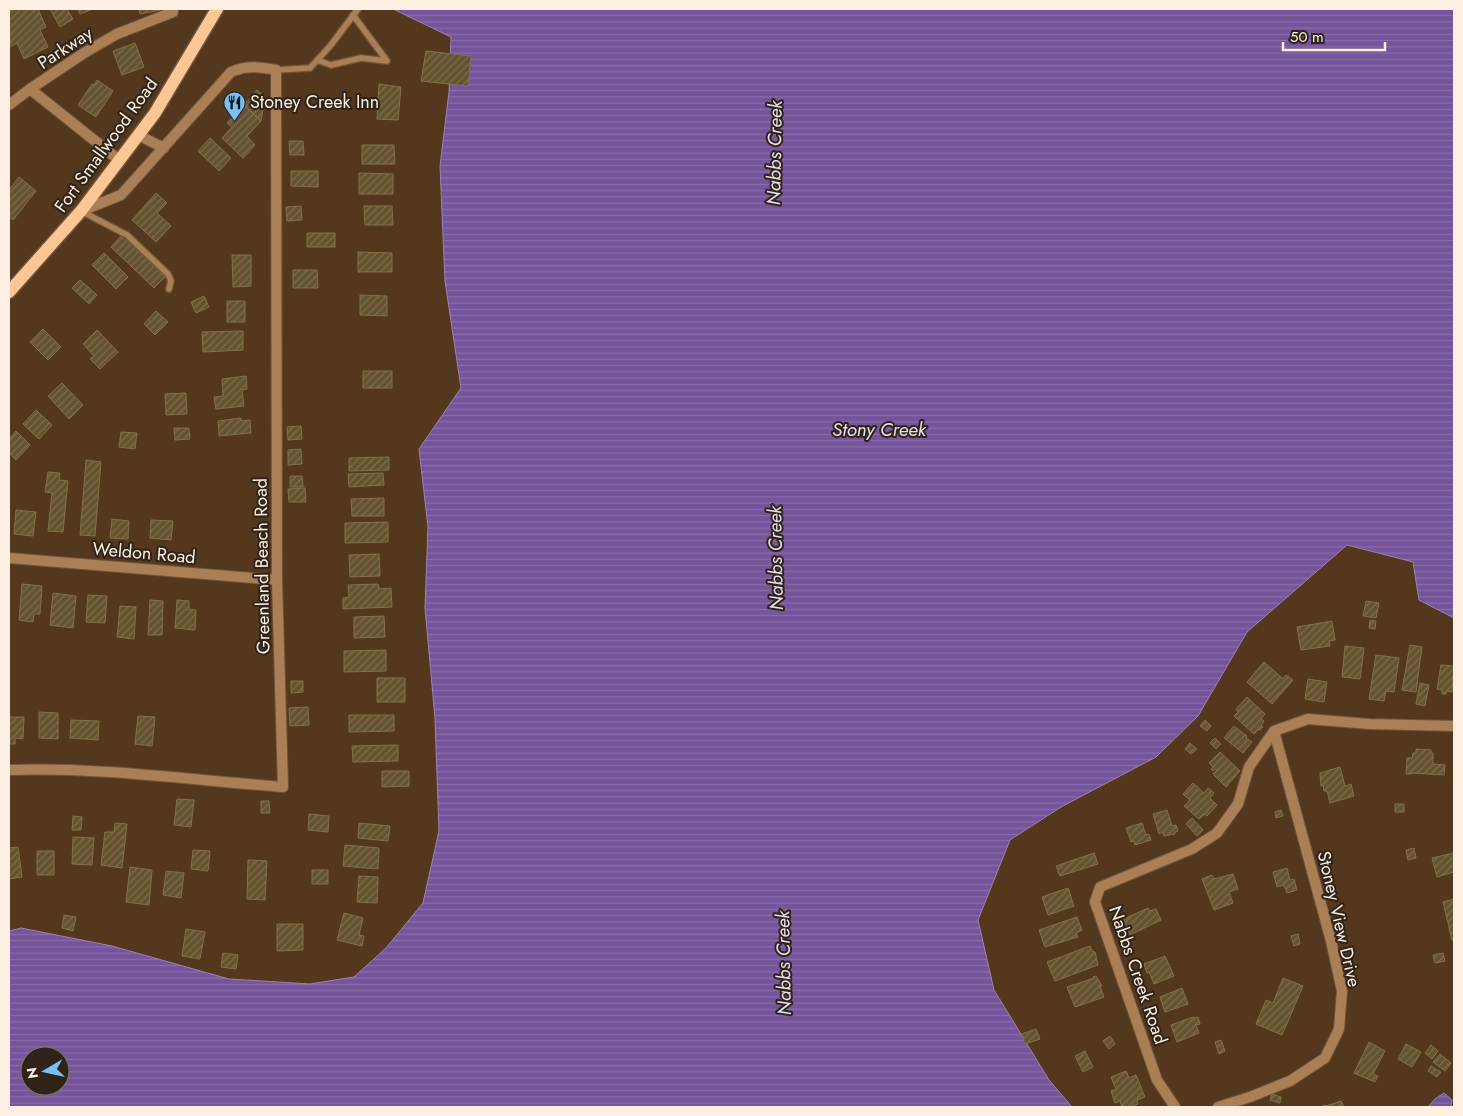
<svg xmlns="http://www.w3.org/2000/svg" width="1463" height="1116" font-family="Jost,sans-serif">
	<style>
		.water { fill: url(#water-rules); stroke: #9e82b0; fill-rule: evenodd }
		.building { fill: url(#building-hatch); stroke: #83714c }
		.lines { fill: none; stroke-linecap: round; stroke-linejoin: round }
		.service-casing { stroke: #6f553d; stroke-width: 8 }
		.minor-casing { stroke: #6f553d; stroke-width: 12 }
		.primary-casing { stroke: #6f553d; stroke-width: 15 }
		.service { stroke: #ab7f56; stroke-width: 5.5 }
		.minor { stroke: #ab7f56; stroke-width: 10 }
		.primary { stroke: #fcc795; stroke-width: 12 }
		.labels { text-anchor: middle; stroke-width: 4; stroke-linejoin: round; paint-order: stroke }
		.street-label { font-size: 18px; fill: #fdefe2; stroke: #2f2317 }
		.poi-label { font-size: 18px; fill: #fdefe2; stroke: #2f2317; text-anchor: start }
		.water-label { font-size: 19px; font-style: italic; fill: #e7dff3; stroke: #2f2317 }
	</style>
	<defs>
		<pattern id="water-rules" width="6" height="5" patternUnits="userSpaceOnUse" patternTransform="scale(1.25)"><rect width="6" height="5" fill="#75549b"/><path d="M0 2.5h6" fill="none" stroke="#8a6da9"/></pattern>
		<pattern id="building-hatch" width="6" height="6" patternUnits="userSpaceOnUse" patternTransform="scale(1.25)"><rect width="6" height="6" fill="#655330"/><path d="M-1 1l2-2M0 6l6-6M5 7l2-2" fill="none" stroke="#7c6c4e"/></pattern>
	</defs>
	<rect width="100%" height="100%" fill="#54381d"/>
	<!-- water -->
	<path class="water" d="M393 9H1454V618L1419 600 1413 562 1347 545 1247 632 1198 716 1156 757 1061 807 1010 840 978 920 994 990 1049 1080 1072 1107H9V931L21 928 112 946 229 979 310 984 354 977 386 948 423 903 439 831 435 718 425 608 428 527 419 449 461 388 445 281 440 166 449 92 451 37ZM30 1056H60V1086H30Z
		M1444 1093 1452 1100 1451 1107H1428L1435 1099Z"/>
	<!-- building -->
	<path class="building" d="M9 9H38L46 27 40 30 48 47 24 59 17 43 10 47Z
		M50 9H67L73 19 60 27Z
		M78 9H93L80 14Z
		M139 9H165L140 14Z
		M135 43 144 67 122 75 113 51Z
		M426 51 471 56 468 86 421 81Z
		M97 80 113 91 96 117 78 105 92 84 94 85Z
		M379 84 401 87 398 120 377 119Z
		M257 90 265 97 261 121 244 105Z
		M244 105 261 121 247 136 255 145 243 158 222 138 232 127 227 123Z
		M210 138 231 158 219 171 198 151Z
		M289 141H303L304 155H290Z
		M362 145H394L395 164H362Z
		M291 171H318V187L291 186Z
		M359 173 393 174V194H359Z
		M19 177 36 191 13 220 9 217V190Z
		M156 193 167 203 157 213 171 226 156 242 132 220Z
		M301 206 302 220 287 221 286 207Z
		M364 206H392L393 225H365Z
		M307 233H335V247H307Z
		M122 235 165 277 154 288 111 247Z
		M358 252 392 253V272H358Z
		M104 253 128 277 116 289 92 265Z
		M232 255H251V286L233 287Z
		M293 270H317L318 288H293Z
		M80 280 97 295 89 304 72 288Z
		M360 295 387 296V316L360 315Z
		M204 296 209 307 196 313 191 302Z
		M227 301H245V322H227Z
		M156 311 168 322 155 335 144 324Z
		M43 329 61 347 48 360 30 342Z
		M97 330 118 352 100 369 90 359 94 356 83 344Z
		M243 331V350L203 352 202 332Z
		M363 371H392V388H363Z
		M246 376 247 389 242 390 244 406 216 409 214 397 223 396 222 379Z
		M62 383 83 405 69 419 48 396Z
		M186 393 187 414 166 415 165 394Z
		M36 410 52 425 39 439 23 424Z
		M241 418V421L250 420 251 433 219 436 218 421Z
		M301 426 302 439 288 440 287 427Z
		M174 428H189L190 439 175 440Z
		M16 431 30 445 16 460 9 453V439Z
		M121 432 137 433 135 449 119 447Z
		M301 449 302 464 288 465V450Z
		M389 457V470L349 471V458Z
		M86 460 101 462 95 536 80 535Z
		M48 472 60 473 59 480 68 481 63 532 48 531 52 493 45 492Z
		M383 473 384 485 349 487 348 474Z
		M290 476H302L303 487H290Z
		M305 488 306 502H289L288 489Z
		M384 498V516H352L351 499Z
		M16 510 36 512 33 536 14 534Z
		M112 519 129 521 128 539 110 538Z
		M151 520 173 521 171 540 150 538Z
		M388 522V542L345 543V523Z
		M379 554 380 576 350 577 349 555Z
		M22 584 42 586 40 614H34L33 622 19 620Z
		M378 584 379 589 391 588 392 607 343 609V598L349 597 348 585Z
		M53 593 76 596 73 628 50 625Z
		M88 595 107 596 105 623 86 622Z
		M150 600 163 601 162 635H148Z
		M177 600 189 601V609L196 610 195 630 175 628Z
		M1366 601 1379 603 1376 618 1363 616Z
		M120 606 136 607 134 639 117 637Z
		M384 616 385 637 354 638V617Z
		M1370 620 1376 621 1375 629 1369 628Z
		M1332 621 1335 640 1329 641 1330 646 1301 650 1297 627Z
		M1410 645 1422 647 1416 692 1402 690Z
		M1345 646 1364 648 1360 679 1342 677Z
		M386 650V671L344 672V651Z
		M1376 655 1399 658 1394 692 1386 691 1384 701 1369 699Z
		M1264 662 1283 679 1286 675 1293 680 1272 704 1247 682Z
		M1441 665 1454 666 1452 692 1447 691 1446 694H1442V690L1437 689Z
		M377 678H405V702H377Z
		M1308 679 1327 682 1324 702 1305 699Z
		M291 681H303V692L291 693Z
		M1420 683 1429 685 1425 706 1416 704Z
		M1247 697 1265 714 1261 719 1264 721 1261 725 1263 727 1260 730 1257 729 1258 730 1254 734 1234 716 1238 712 1236 709Z
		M308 707 309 725 290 726 289 708Z
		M39 712 58 713V739L39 738Z
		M349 715H394V731L349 732Z
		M138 716 155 717 152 746 135 744Z
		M9 717H24L23 739 15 738V744H9Z
		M71 720 99 721 98 740 70 738Z
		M1205 720 1211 726 1207 731 1200 726Z
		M1234 726 1247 736 1246 738 1252 742 1243 753 1224 738Z
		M1215 738 1221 744 1216 749 1210 743Z
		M1190 743 1197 749 1191 754 1185 749Z
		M398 745V761L353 762 352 746Z
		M1416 749 1431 750V753H1433V764L1445 765 1444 775 1412 773V774H1406L1407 758H1412L1413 753H1416Z
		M1220 752 1240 771 1226 787 1213 774 1217 770 1215 769 1213 771 1211 769 1213 767 1209 763Z
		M1340 767 1345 786 1351 784 1354 796 1330 803 1327 791H1324L1323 785 1321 786 1320 773Z
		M382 771H409V786L382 787Z
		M1193 783 1204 793 1208 788 1214 793 1210 798 1217 805 1207 816 1205 814 1199 819 1184 806 1190 800 1183 794Z
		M177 799 194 800 191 827 174 825Z
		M261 801H269L270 813H261Z
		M1395 804H1404V812H1395Z
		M1167 810 1172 826 1176 825 1178 831 1175 832V834L1164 836 1163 832 1159 834 1153 814Z
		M1281 810 1283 816 1276 818 1275 812Z
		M309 814 329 816 328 832 308 830Z
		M73 816 82 817 81 830H72Z
		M1192 818 1203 830 1197 836 1186 824Z
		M115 823 127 824 122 868 101 865 105 832H114Z
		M359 823 390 826 388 841 358 838Z
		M1142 823 1146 835 1149 834 1151 840 1135 845 1134 841 1131 842 1126 828Z
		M73 837 94 838 92 865 72 864Z
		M345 845 379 848 378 869 343 866Z
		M18 847 22 877 9 879V848Z
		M1414 848 1416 858 1408 860 1406 850Z
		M193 850 210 851 208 871 191 869Z
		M37 851H54V875H37Z
		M1094 853 1098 864 1060 876 1056 866Z
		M1454 853V872L1437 877 1432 858Z
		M248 860 267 861 265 900 247 899Z
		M130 867 152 870 149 905 126 902Z
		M1287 868 1290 880 1294 879 1297 890 1287 893 1284 885 1277 887 1273 872Z
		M312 870H328V884H312Z
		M166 871 184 873 181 898 163 895Z
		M1233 874 1238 889 1229 892 1233 903 1214 910 1202 879 1212 875 1214 879Z
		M359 876 378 877 377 903 357 902Z
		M1068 888 1074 906 1048 915 1042 897Z
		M1454 899V940H1452L1443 902Z
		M1148 908 1149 911 1156 909 1161 920 1130 935 1124 919Z
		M344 913 363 918 359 935 364 936 362 946 337 940Z
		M64 915 76 917 73 931 62 928Z
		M1077 917 1082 930 1076 933 1078 937 1045 947 1039 930Z
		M277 924H303V950L277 951Z
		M186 929 205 932 200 959 182 956Z
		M1298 934 1300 944 1294 946 1291 936Z
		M1090 946 1092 951 1095 952 1098 965 1055 981 1047 962Z
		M223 953 238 955 236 969 221 967Z
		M1443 953 1445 961 1435 963 1433 955Z
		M1165 956 1174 976 1154 984 1149 972 1147 973 1144 964Z
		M1096 976 1102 986H1100L1104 997 1075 1007 1067 987 1094 978 1093 977Z
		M1283 978 1303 986 1282 1035 1256 1024 1266 1000 1273 1003Z
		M1182 988 1188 1004 1165 1012 1160 997Z
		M1193 1017 1194 1018 1198 1017 1200 1024 1196 1025 1199 1033 1177 1042 1171 1025Z
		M1036 1029 1040 1039 1025 1044 1022 1034Z
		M1110 1036 1115 1044 1109 1049 1103 1041Z
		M1221 1040 1225 1051 1219 1054 1215 1042Z
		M1369 1042 1385 1051 1373 1074 1378 1076 1375 1082 1354 1073Z
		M1406 1044 1421 1052 1412 1067 1398 1059Z
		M1431 1045 1438 1051 1432 1059 1425 1053Z
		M1085 1051 1093 1067 1083 1072 1075 1056Z
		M1440 1054 1451 1063 1445 1071 1433 1062Z
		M1431 1066 1441 1072 1437 1077 1428 1071Z
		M1126 1071 1129 1078 1136 1075 1145 1097 1137 1100 1138 1104 1129 1107H1122L1120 1101 1115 1103 1111 1091 1116 1089 1111 1077Z
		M1272 1094 1281 1097 1280 1103 1270 1100Z
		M1341 1101 1344 1107H1320L1325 1105 1326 1106Z"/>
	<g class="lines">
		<defs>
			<path id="service" d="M317 60 331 65 361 58 387 61 353 15
				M276 70 310 68 331 45 358 9
				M81 211 127 235 168 274 171 281 169 289"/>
			<path id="minor" d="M30 89 84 53 117 34 173 12
				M9 105 30 89 119 160
				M138 135 164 148
				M9 558 277 580
				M9 770C100 767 192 780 283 787L277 580 276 70C260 67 247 65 231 72L121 195 81 211
				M1175 1107 1157 1080 1095 902 1100 887 1192 849 1217 833 1238 804 1249 767 1274 731 1308 719 1369 724 1454 726
				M1218 1107 1250 1097 1290 1081 1325 1058 1339 1029 1342 991 1331 941 1274 731"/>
			<path id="primary" d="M9 292 81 211 155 113 217 9"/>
		</defs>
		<!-- service casing -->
		<use href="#service" class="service-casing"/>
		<!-- minor casing -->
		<use href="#minor" class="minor-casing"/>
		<!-- primary casing -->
		<use href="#primary" class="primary-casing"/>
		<!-- service -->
		<use href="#service" class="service"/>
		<!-- minor -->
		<use href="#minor" class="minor"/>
		<!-- primary -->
		<use href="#primary" class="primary"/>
	</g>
	<!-- icons -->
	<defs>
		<symbol id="restaurant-pin" viewBox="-11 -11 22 30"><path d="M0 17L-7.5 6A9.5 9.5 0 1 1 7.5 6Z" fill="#79bff8" stroke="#2f2317"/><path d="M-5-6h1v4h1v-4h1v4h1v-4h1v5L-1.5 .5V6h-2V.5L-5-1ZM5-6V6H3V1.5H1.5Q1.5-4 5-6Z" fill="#111"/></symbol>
	</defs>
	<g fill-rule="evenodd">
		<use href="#restaurant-pin" x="222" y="90" width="25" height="34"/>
	</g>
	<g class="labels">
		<!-- street labels -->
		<g class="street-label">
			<text transform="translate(65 48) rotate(-33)" y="6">Parkway</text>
			<text transform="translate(106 145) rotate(-54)" y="6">Fort Smallwood Road</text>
			<text transform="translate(144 553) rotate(5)" y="6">Weldon Road</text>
			<text transform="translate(262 566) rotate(-91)" y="6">Greenland Beach Road</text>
			<text transform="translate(1339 919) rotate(77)" y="6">Stoney View Drive</text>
			<text transform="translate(1138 975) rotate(71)" y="6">Nabbs Creek Road</text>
		</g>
		<!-- poi labels -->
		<g class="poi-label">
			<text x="250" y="108">Stoney Creek Inn</text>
		</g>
		<!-- water labels -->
		<g class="water-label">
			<text transform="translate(774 153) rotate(-89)" y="7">Nabbs Creek</text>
			<text x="879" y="436">Stony Creek</text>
			<text transform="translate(775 558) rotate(-91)" y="7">Nabbs Creek</text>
			<text transform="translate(783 963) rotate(-91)" y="7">Nabbs Creek</text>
		</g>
	</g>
	<!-- border -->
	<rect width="1463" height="1116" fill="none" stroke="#fdefe2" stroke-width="20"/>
	<!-- north arrow -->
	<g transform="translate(45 1071) rotate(261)"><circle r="24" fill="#2f2317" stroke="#817568"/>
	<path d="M0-4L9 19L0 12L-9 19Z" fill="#79bff8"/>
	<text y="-8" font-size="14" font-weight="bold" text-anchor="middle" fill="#fdefe2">N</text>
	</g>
	<!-- scale -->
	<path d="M1283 42v8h102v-8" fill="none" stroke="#fdefe2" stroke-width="2.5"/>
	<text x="1290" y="42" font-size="15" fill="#fdefe2" stroke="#2f2317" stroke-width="4" paint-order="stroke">50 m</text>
</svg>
